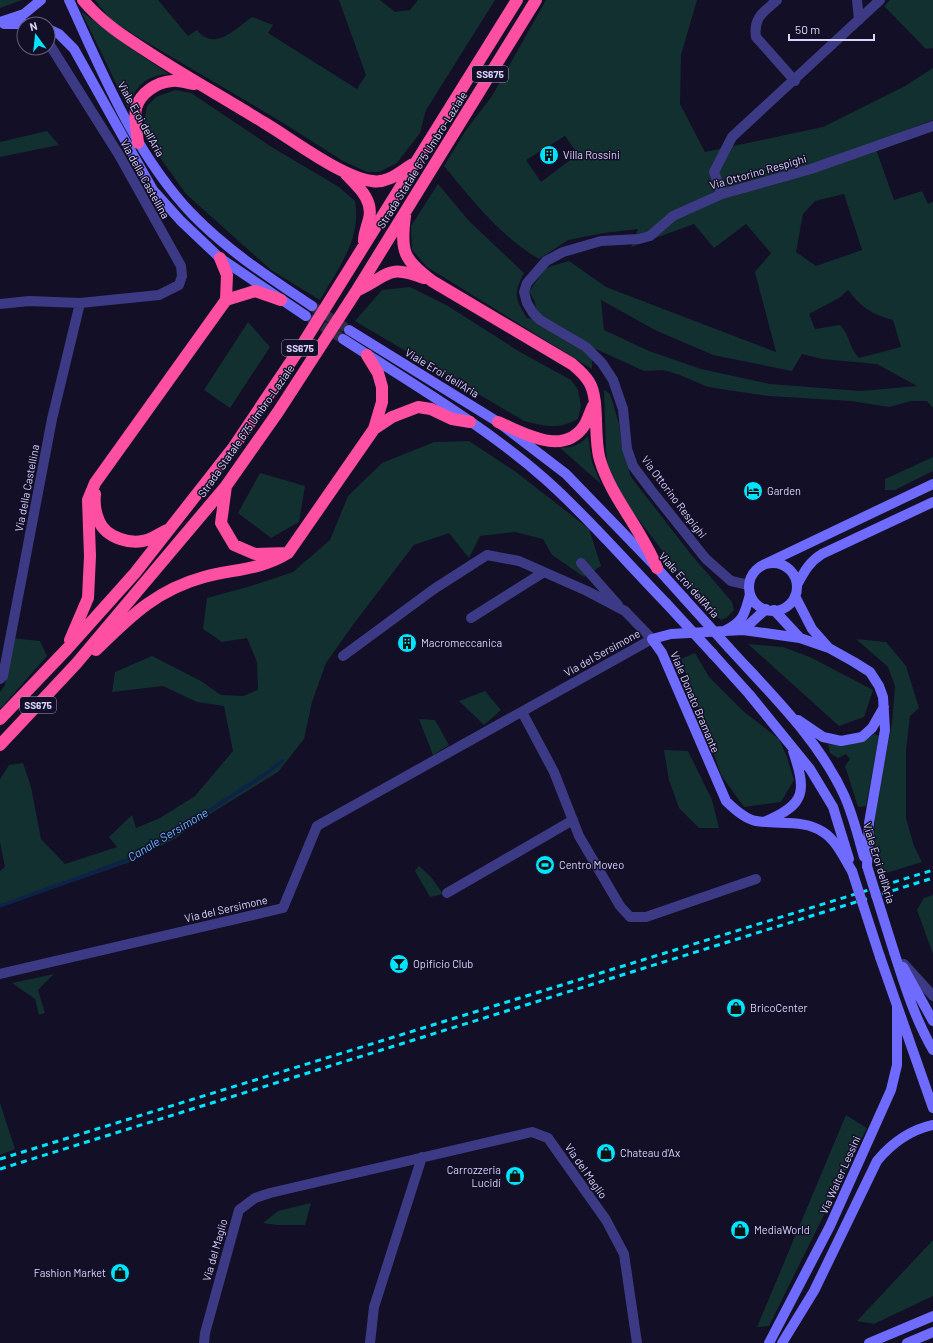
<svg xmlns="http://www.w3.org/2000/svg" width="933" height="1343" font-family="Barlow,sans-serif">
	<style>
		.green { fill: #12302f; fill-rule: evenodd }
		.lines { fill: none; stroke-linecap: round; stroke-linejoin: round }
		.stream { stroke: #0c2248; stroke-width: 3.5 }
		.secondary-tunnel { stroke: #312d47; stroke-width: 10; stroke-dasharray: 10 5; stroke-linecap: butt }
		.street { stroke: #3d3a85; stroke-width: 10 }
		.secondary { stroke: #6f6bff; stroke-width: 10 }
		.highway { stroke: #ff4fa3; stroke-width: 12 }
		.rail { stroke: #00e5ff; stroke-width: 3; stroke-dasharray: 6 5; stroke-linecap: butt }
		.secondary-bridge { stroke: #6f6bff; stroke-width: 10 }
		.labels { text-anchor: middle; stroke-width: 3; stroke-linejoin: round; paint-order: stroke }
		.shield { fill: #130f26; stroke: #9e99be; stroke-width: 1 }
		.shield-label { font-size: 10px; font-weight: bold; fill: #d9d4ff }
		.street-label { font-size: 11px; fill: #d9d4ff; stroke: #130f26 }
		.poi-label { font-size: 11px; fill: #d9d4ff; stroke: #130f26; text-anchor: start }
		.water-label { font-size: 12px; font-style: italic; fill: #62b6ff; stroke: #130f26 }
	</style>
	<rect width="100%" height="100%" fill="#130f26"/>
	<!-- green -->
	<path class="green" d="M0 0H22L0 8Z
		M95 0H158L188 36 197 30C215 52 235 29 252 17L273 25 268 33 357 89 366 75 339 0H380L395 12 410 10 418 0H495L426 110 420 133 397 163 379 172H367L343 161 280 121 136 36 111 20Z
		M546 0H697L681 55 680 104 705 152 823 127 905 86 933 68V120L880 140 877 152 894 200 922 191 928 204 933 202V408L927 401H911L889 407 851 401 768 396 708 387 680 375 663 370 644 371 596 349 592 355V369L427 267 412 250 411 226 438 184 469 221 524 273C513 294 515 298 527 318L533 319C538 309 536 301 529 292L545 268 569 261 606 287 776 352 755 272 771 253 746 224 714 248 694 224 631 247 638 229 604 233 568 240 539 259C501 237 472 200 444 166L466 130 492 96ZM565 136 578 154 541 182 526 160ZM844 194 862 250 816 266 796 252 803 214 815 201ZM848 290C863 309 870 313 893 320L901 347 859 358C848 346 851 337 840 325L815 329 809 314 839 298ZM601 300 655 330 713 355 792 371 802 354 822 359 877 364 917 386 861 391 770 384 701 369 649 351 604 330Z
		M890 0H933V48L926 49 884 6Z
		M81 11 130 48 169 74C144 76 137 85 128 108Z
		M175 90 191 93 270 146 339 187 355 201C362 238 338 269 320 300L271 270 186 194 151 145 144 124 147 106 156 97Z
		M47 131 59 145 0 157V142Z
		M410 287 448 306 520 352 571 380 578 390 581 406 578 419C558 430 545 426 524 421L355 321 382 290Z
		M248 322 270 347 230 408 204 390Z
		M604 390 610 394 612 400 619 424 622 448 631 477 690 553 732 602 734 610 726 618 721 620 713 614 685 581 633 512 609 474 606 450Z
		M588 436 592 462 601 484 559 447C571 449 580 445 588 436Z
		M469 441 516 472 589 529 601 566 584 577 552 555 543 539 515 532 480 536 469 558 449 533 414 545 355 622 326 663 312 702 304 739 278 772 197 822 176 838 130 862 0 907V871L5 867 0 842V779L9 765 23 763 31 787 41 839 65 864 117 847 109 837 132 815 136 828 160 818 195 796 233 751 224 706 197 702 163 686 112 692 115 672 152 656 201 681 221 695 243 696 258 690 257 662 247 638 222 642 203 629 207 598 251 586 293 572 330 540 348 496 382 463 434 442Z
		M933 457V471L895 490H885V479Z
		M260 473 305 486 299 522 271 538 238 513Z
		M11 638 40 641 47 656 0 709V692L5 685Z
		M856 639 886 642 906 666 919 708 910 716 906 750V818L914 846 922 862 883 874 873 853 876 804 892 724 895 686 888 667Z
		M748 644 783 647 810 657 873 690 864 717 839 726Z
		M695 653 709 677 743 711 779 739 787 757 794 780 781 802 744 807 721 775 681 659Z
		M485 691 501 710 484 725 459 701Z
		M419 719 435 720 449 745 433 755Z
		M875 734 879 736 866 806 858 807 845 766 850 759 846 754 838 758 830 753 828 744C847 746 859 743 875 734Z
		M664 750 688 751 712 800 719 828H699L679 808 669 780Z
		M419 866 431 877 443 894 430 897 415 871Z
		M933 895V954L917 910 924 898Z
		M54 974 38 990 45 1013 39 1015 35 999 12 983Z
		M0 1103 15 1149 0 1155Z
		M846 1115 867 1128 769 1326 757 1327Z
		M311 1203 305 1225H277L263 1223 278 1211Z
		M933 1240V1296L874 1324 857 1321Z"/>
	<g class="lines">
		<!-- stream -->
		<path class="stream" d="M0 906 130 859 207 812 267 773 282 761"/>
		<!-- secondary-tunnel -->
		<path class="secondary-tunnel" d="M312 306 349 330
			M310 318 343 339"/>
		<!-- street -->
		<path class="street" d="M777 0C764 12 753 17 756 37L795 81
			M857 0 859 20
			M722 194 714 172 732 137 880 0
			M0 304 29 301 80 303 159 295 179 285 182 276 181 266 119 155 48 42
			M581 563 618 605
			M749 585 731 581 706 559 651 490 633 466 627 449 623 409 613 380 602 363 586 347 540 320 533 313 527 303 524 292 527 283 546 261 563 252 601 241 639 239 650 236 673 216 722 194 811 169 933 126
			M343 656 434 589 487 555 519 561 544 572
			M0 679 3 676 52 419 80 303
			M522 712 554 772 579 836 620 906 630 917H646L756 879
			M447 893 573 820
			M904 964 933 996
			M0 974 283 908 317 826 652 639 625 611 587 591 544 572 471 618
			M204 1343 205 1333 239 1210 255 1198 270 1193 532 1132 548 1138 606 1220 624 1254 637 1343
			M370 1343 374 1307 422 1157"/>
		<!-- secondary -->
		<path class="secondary" d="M69 0C103 74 135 154 192 214 228 251 270 278 312 306
			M0 22 24 14 41 0
			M4 24H37
			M48 29 59 34 74 49 141 169 153 190 180 220 220 258 306 316
			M349 330 498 422 566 474 657 568 684 598
			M343 339C411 383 485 426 545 479 588 517 626 562 666 603
			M749 587a24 24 0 1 1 48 0a24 24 0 1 1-48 0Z
			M763 565 933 484
			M797 585C804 572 809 562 822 554L933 502
			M795 596 812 629 828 647
			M766 609 743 630 671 634 652 639 662 653 726 801C734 809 745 819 756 821 778 825 804 819 823 832 837 841 844 858 852 871
			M774 610 800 638 829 648 854 662 870 672 879 686 883 697 885 730 869 823 867 866
			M726 630C744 621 745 613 750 594
			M743 630 800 638
			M729 648C770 693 818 739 844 795 853 815 858 836 864 857
			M713 654 749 694 810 769 833 807 849 859
			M798 720 823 737 841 741 862 737 872 728 884 707
			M766 821C807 804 806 790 793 751
			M894 952C905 986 915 1019 933 1050
			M880 957 933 1108
			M903 967 933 1021
			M769 1343 830 1226 891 1090 897 1065V1006
			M782 1343 814 1291 877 1161C892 1143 910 1130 933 1125
			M869 1343 933 1316
			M907 1343 933 1332"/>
		<!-- highway -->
		<path class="highway" d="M83 0C102 23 126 38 151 54 188 78 226 99 263 122 292 139 341 177 372 181 388 184 401 171 413 164
			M138 143C137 132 134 119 136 108 140 93 157 82 172 81 179 80 187 83 194 84
			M345 173C357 186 374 199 369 219 367 227 364 233 364 241
			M405 216C400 253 404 259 432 281L572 364C578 369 585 375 589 382 600 399 593 438 600 460 611 497 642 530 657 568
			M358 290C390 275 386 264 424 278
			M226 300 255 291 281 300
			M498 422C524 433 563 457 584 426 588 420 590 412 593 406
			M374 429 392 417 418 407 431 409 452 419 470 422
			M226 486 221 523 234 545 255 554 287 553
			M95 494C94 503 95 512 99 521 106 538 131 545 147 540 154 538 160 533 167 530
			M70 640 88 598 90 556 88 500 95 483 226 300 227 275 220 258
			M96 650C130 617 156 590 204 577 234 569 261 570 288 553L374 429 382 402V387L378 373 367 355
			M0 719 67 649 135 573 233 448 304 342 517 0
			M0 745 76 664 226 486 278 412 357 290 536 0"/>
		<!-- rail -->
		<path class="rail" d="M0 1159 933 870
			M0 1169 933 878"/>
		<!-- secondary-bridge -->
		<path class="secondary-bridge" d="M684 598 729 648
			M666 603 713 654
			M867 866 894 952
			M852 871 880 957"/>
	</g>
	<!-- icons -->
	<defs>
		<symbol id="building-disc" viewBox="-11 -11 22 22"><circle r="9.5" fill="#00e5ff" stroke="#130f26"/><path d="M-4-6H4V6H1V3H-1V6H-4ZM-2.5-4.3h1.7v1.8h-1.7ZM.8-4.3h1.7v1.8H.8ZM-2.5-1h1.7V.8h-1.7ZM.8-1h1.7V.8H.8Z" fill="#111"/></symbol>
		<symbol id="hotel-disc" viewBox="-11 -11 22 22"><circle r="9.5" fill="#00e5ff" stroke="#130f26"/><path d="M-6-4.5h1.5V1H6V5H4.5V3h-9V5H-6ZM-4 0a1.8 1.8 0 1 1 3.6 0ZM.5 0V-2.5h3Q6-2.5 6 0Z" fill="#111"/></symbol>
		<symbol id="stadium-disc" viewBox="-11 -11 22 22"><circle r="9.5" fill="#00e5ff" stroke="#130f26"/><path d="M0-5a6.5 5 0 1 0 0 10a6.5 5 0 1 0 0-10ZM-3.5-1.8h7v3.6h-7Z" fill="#111"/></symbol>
		<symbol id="bar-disc" viewBox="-11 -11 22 22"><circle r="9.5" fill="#00e5ff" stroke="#130f26"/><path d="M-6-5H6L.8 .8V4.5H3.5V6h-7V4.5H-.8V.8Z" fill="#111"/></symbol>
		<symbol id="shop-disc" viewBox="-11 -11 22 22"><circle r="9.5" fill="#00e5ff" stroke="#130f26"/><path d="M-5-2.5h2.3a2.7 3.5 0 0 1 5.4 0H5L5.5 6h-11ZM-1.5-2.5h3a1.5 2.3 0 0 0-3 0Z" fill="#111"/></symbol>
	</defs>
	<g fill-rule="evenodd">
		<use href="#building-disc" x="538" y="144" width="22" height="22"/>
		<use href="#hotel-disc" x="742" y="480" width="22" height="22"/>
		<use href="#building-disc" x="396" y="632" width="22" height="22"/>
		<use href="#stadium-disc" x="534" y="854" width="22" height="22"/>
		<use href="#bar-disc" x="388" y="953" width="22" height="22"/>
		<use href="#shop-disc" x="725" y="997" width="22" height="22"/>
		<use href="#shop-disc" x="595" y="1142" width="22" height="22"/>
		<use href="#shop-disc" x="504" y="1165" width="22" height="22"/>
		<use href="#shop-disc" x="729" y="1219" width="22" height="22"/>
		<use href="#shop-disc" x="109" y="1262" width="22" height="22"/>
	</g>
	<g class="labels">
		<!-- shield labels -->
		<g class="shield">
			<rect x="472" y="66" width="36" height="16" rx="3"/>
			<rect x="282" y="340" width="36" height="16" rx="3"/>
			<rect x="20" y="697" width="36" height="16" rx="3"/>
		</g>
		<g class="shield-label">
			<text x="490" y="78">SS675</text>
			<text x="300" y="352">SS675</text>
			<text x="38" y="709">SS675</text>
		</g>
		<!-- street labels -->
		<g class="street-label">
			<text transform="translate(141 119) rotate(61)" y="4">Viale Eroi dell'Aria</text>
			<text transform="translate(422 160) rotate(-58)" y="4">Strada Statale 675 Umbro-Laziale</text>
			<text transform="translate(758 172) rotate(-16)" y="4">Via Ottorino Respighi</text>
			<text transform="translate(145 179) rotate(61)" y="4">Via della Castellina</text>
			<text transform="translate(442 373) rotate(31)" y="4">Viale Eroi dell'Aria</text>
			<text transform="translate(246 431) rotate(-55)" y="4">Strada Statale 675 Umbro-Laziale</text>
			<text transform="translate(27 488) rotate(-79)" y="4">Via della Castellina</text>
			<text transform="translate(674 497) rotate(53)" y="4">Via Ottorino Respighi</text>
			<text transform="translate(689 585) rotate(48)" y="4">Viale Eroi dell'Aria</text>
			<text transform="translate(602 653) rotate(-29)" y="4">Via del Sersimone</text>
			<text transform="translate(695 702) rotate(67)" y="4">Viale Donato Bramante</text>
			<text transform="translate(879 863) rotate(73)" y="4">Viale Eroi dell'Aria</text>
			<text transform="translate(226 909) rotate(-13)" y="4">Via del Sersimone</text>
			<text transform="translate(586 1171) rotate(55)" y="4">Via del Maglio</text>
			<text transform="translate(840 1175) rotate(-66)" y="4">Via Walter Lessini</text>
			<text transform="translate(215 1250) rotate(-74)" y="4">Via del Maglio</text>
		</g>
		<!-- poi labels -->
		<g class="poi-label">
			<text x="563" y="159">Villa Rossini</text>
			<text x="767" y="495">Garden</text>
			<text x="421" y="647">Macromeccanica</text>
			<text x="559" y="869">Centro Moveo</text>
			<text x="413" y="968">Opificio Club</text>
			<text x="750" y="1012">BricoCenter</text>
			<text x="620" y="1157">Chateau d'Ax</text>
			<text x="501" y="1174" text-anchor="end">Carrozzeria<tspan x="501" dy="13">Lucidi</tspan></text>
			<text x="754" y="1234">MediaWorld</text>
			<text x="106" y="1277" text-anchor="end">Fashion Market</text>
		</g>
		<!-- water labels -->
		<g class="water-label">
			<text transform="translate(168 835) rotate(-31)" y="4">Canale Sersimone</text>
		</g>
	</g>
	<!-- north arrow -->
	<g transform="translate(36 36) rotate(345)"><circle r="19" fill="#130f26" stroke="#625e7d"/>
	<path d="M0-3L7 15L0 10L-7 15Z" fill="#00e5ff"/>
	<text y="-6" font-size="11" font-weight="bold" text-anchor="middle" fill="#d9d4ff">N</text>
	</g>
	<!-- scale -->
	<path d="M789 34v6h85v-6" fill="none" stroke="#d9d4ff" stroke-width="2"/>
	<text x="795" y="34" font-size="12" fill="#d9d4ff" stroke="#130f26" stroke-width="3" paint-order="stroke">50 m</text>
</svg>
